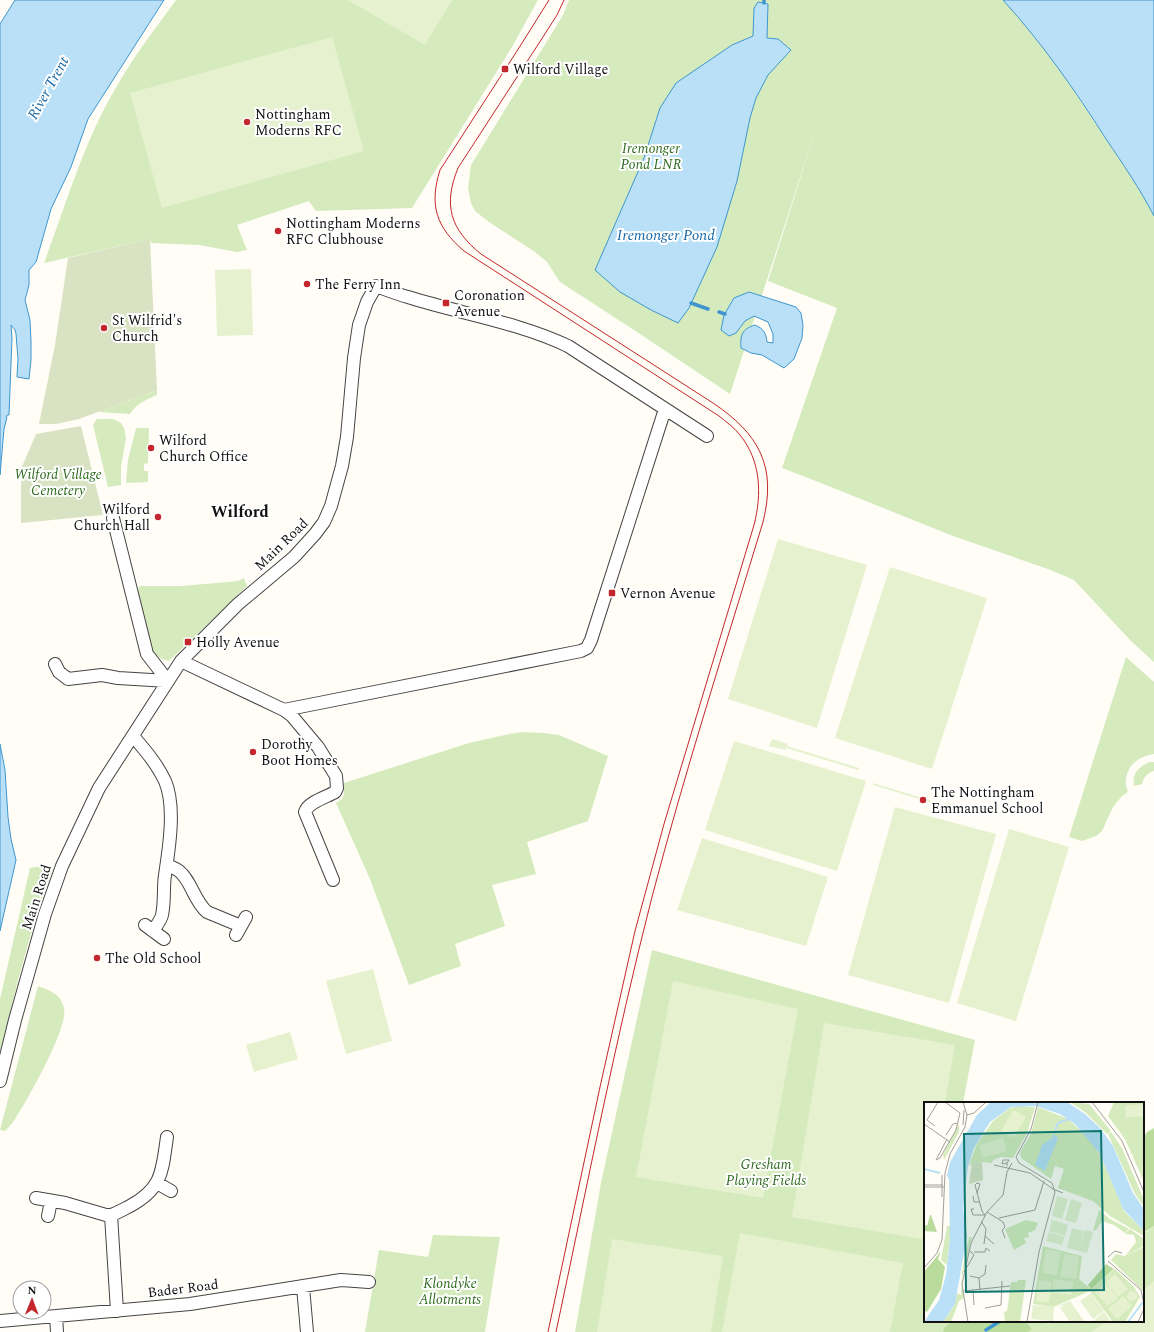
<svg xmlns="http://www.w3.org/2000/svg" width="1154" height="1332" font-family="Spectral,serif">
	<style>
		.green { fill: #d5ebbd }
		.forest { fill: #b9dc9c }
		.cemetery { fill: #d9e3c4 }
		.pitch { fill: #e6f2cf }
		.water { fill: #b9e0f7; stroke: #3f96cf }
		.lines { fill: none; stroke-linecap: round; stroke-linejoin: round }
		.stream { stroke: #3f96cf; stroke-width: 3.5 }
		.minor-casing { stroke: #444; stroke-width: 14 }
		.minor { stroke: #fff; stroke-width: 12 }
		.tram { stroke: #c4262e; stroke-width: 1 }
		.poi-dot { fill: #c4262e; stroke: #fff; stroke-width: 1.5 }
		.labels { text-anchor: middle; stroke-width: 4; stroke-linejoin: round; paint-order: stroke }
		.poi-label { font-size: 14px; fill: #111; stroke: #fff; text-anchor: start }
		.park-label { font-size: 14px; font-style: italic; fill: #2f6b1f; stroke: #fff }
		.street-label { font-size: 14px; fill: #111; stroke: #fff }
		.water-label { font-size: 15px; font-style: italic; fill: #1768a6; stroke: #fff }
		.quarter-label { font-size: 16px; font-weight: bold; fill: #111; stroke: #fff }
		.inset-river { fill: none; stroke: #b9e0f7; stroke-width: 2 }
		.inset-road { fill: none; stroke: #a09f9a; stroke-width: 1 }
		.view { fill: #0f766e; fill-opacity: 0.15; stroke: #0f766e; stroke-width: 2 }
		.inset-edge { fill: none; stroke: #111; stroke-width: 2 }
	</style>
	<rect width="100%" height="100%" fill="#fffdf5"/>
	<!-- green -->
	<path class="green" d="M176 0H538L512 47 412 208 316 211 309 201 237 225 247 250 237 252 199 245 151 243 150 239 44 263C65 207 84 142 114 91 132 59 154 30 176 0Z
		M569 0H1003L1041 42 1140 190 1154 216V662L1131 641 1074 580 1048 569 953 536 821 483 782 468 837 308 768 281 817 125 730 394 634 330 560 282 547 262 535 252 489 222 475 211 471 203 468 188 471 165 563 15Z
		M157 390V395C146 400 137 403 130 414L98 412Z
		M97 419H113L121 423 124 428 126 438 121 467V485L108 487 93 425Z
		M136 428H149L148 463 144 464V471H148V482L126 483 128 460Z
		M244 578 247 586 169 661C162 659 157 657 152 651L138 591 139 586H181L228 582 238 581Z
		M1126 657 1154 682V754C1140 756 1128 764 1126 779 1125 783 1127 788 1128 792L1122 796 1113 807 1102 831 1096 836 1082 841 1069 837Z
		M522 732 543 733 559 735 608 756 588 821 527 842 536 874 492 885 505 926 455 944 461 966 409 985 370 879 336 803 342 799 344 794V783L469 743 509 734Z
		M1149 762H1154V771C1147 773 1144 777 1142 784L1134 786C1132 773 1138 768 1149 762Z
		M42 866 53 869C30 929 15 991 0 1053V999L30 868Z
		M652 950 975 1040 963 1103H925V1321H1046L1048 1324 1052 1321H1143V1234L1154 1226V1332H575L601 1183Z
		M38 986C51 991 61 994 64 1008 69 1026 29 1097 18 1114 15 1120 10 1126 5 1131L0 1130Z
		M433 1235 500 1237 485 1332H365L379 1250 428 1257Z"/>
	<!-- forest -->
	<path class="forest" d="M1154 1128V1226L1143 1233V1139L1147 1132Z
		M952 1321H1025L1032 1329 1028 1332H943L944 1328Z"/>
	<!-- cemetery -->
	<path class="cemetery" d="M150 239 157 390 79 419 56 424H39L55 345 68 258Z
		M81 426 103 515 21 523V469L36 434Z"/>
	<!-- pitch -->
	<path class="pitch" d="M348 0H452L425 45Z
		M332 37 364 151 162 208 130 93Z
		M251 269 253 335 217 336 215 270Z
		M778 539 867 565 817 728 728 699Z
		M890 567 987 598 932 769 835 738Z
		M772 739 788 744 787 746 859 768 858 770 786 748V750L769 746Z
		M734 741 866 781 837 871 705 830Z
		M873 783 946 805 947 803 963 807 961 814 945 809V807L873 785Z
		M895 807 996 834 949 1003 848 975Z
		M1009 829 1069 847 1016 1021 957 1003Z
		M702 838 828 877 806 946 677 910Z
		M373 969 392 1041 346 1054 326 981Z
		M673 981 798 1009 763 1198 636 1177Z
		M824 1023 955 1045 945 1103H925V1223L922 1239 792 1217Z
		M290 1032 298 1059 254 1072 246 1045Z
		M740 1233 903 1263 890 1332H722Z
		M612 1239 723 1256 711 1332H597Z
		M1154 1281V1332H1092L1106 1321H1143V1290Z"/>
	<!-- water -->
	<path class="water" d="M15 0H164L88 119 71 167 51 209 36 262 29 270V285L25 300 30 320 31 341V360L29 379 17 377 18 359 16 334 15 330 11 325 12 338 9 415H7L6 417H7L4 429 0 475V24Z
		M1003 0H1154V216C1140 189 1123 164 1106 139 1075 90 1042 43 1003 0Z
		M758 2 768 4 767 38 778 39 791 50 768 75 756 98 750 118 737 181 717 247 689 308 678 323 651 310 620 292 595 270 644 158 660 108 676 83 732 45 753 36 754 8Z
		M749 292 796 307 801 313 803 325 802 338 794 359 784 368 762 355 751 353 741 348C740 335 742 329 755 325 764 329 766 333 767 342L773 343V334L768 322 754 316 745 321 736 333 729 336 721 330 724 315 734 298Z
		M0 744 5 770 8 817 11 839 16 860 0 931Z"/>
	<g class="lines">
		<!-- stream -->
		<path class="stream" d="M764 3V0
			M691 303 708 309
			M719 312 725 314
			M986 1330 1000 1321"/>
		<defs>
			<path id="minor" d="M113 518 147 654 168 681
				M181 661 284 710 292 716 318 747 336 776 337 788 335 792C327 797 308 802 305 812L333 880
				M55 664 59 672 68 679 102 675 118 678 168 681
				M284 710 581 651 587 648 591 640 665 409
				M133 736C145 750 157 764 165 781 176 806 169 849 165 875 163 888 165 902 162 915 161 920 156 926 153 931
				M167 865C171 867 175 868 179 871 191 880 194 901 207 912L241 926
				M145 925 164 939
				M236 935 246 917
				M0 1081 15 1020 45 914 62 866 99 788 181 661 238 604 294 557 315 534 324 522 331 506 342 466 347 437 354 358 359 325 367 302 376 286C387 290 397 294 408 297 462 314 517 322 568 346L707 436
				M157 1183 171 1191
				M36 1198 65 1203 106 1215H111L117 1311
				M111 1215C117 1213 124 1209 130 1206 163 1188 162 1171 167 1137
				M48 1216 51 1201
				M303 1287 307 1332
				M56 1316 57 1332
				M0 1321 190 1304 341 1280 369 1282"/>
		</defs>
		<!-- minor casing -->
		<use href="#minor" class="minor-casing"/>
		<!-- minor -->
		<use href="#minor" class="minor"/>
		<!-- tram -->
		<path class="tram" d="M548 1332 600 1087 635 931 664 824 754 525C762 494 761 461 740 435 734 427 726 422 719 416L464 251C436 227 429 205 440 170L517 51 549 0
			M556 1332C587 1187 615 1041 652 897 685 771 725 647 763 522 777 466 759 434 713 403L481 254C450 229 443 205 458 168L541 40 557 15 564 0"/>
	</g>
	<!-- markers -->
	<g class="poi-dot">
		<rect x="501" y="65" width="8" height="8" rx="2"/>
		<circle cx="247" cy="122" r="4"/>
		<circle cx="278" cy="231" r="4"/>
		<circle cx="307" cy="284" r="4"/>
		<rect x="442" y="299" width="8" height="8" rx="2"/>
		<circle cx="104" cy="328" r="4"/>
		<circle cx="151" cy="448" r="4"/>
		<circle cx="158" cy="517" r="4"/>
		<rect x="608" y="589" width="8" height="8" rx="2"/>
		<rect x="184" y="638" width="8" height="8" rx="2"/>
		<circle cx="253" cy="752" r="4"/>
		<circle cx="923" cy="800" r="4"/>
		<circle cx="97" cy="958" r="4"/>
	</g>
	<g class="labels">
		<!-- poi labels -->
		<g class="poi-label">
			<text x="513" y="74">Wilford Village</text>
			<text x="255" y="119">Nottingham<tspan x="255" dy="16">Moderns RFC</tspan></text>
			<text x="286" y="228">Nottingham Moderns<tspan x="286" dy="16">RFC Clubhouse</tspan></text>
			<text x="315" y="289">The Ferry Inn</text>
			<text x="454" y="300">Coronation<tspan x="454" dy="16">Avenue</tspan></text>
			<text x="112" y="325">St Wilfrid's<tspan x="112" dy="16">Church</tspan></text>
			<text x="159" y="445">Wilford<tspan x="159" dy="16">Church Office</tspan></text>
			<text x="150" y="514" text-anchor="end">Wilford<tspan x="150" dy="16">Church Hall</tspan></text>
			<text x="620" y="598">Vernon Avenue</text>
			<text x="196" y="647">Holly Avenue</text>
			<text x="261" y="749">Dorothy<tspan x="261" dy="16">Boot Homes</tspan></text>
			<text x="931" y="797">The Nottingham<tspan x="931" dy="16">Emmanuel School</tspan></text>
			<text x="105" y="963">The Old School</text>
		</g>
		<!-- park labels -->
		<g class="park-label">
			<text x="651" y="153">Iremonger<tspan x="651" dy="16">Pond LNR</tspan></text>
			<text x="58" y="479">Wilford Village<tspan x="58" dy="16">Cemetery</tspan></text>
			<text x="766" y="1169">Gresham<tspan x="766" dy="16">Playing Fields</tspan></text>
			<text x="450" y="1288">Klondyke<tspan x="450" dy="16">Allotments</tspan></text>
		</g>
		<!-- street labels -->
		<g class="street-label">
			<text transform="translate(281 544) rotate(-44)" y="5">Main Road</text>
			<text transform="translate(36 897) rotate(-72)" y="5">Main Road</text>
			<text transform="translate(183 1288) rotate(-7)" y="5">Bader Road</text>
		</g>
		<!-- water labels -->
		<g class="water-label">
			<text transform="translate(48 88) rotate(-61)" y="5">River Trent</text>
			<text x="666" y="240">Iremonger Pond</text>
		</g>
		<!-- quarter labels -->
		<g class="quarter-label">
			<text x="240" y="517">Wilford</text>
		</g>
	</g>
	<!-- overview -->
	<g transform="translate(924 1102)">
		<rect width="220" height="220" fill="#fffdf5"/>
		<path d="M146 0 165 2 187 29 183 32 162 11ZM190 0H220V80L201 37 184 14ZM95 4 111 5 103 31 89 56 77 55 69 58 68 61 58 60 45 63 53 42 69 19 86 6ZM114 5 144 17 164 35 178 56 200 109 220 129V134L186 114 169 99 134 86 140 67 131 64 127 77 97 56 96 50 107 32ZM35 22V30L20 58 19 53ZM187 30 198 46 220 98V105L211 92 184 32ZM175 108 186 117 205 127 201 131 190 123 178 119 172 128 169 129ZM102 118 114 121 111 128 104 131 105 135 100 136 102 141 90 148 81 127ZM23 124H26V138L23 163 17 158ZM206 127 220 137V144L202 153 212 140 210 133 201 132ZM45 135H48L38 176 40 196 35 199 27 220H19L30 204 33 191 37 193 38 170ZM119 144 158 154 155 177 167 187 191 167 210 185 216 195 201 220H189L166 189 129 205 109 202ZM220 145V190L187 158 192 152 200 154ZM94 178H102L96 220H81L80 210 83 209 87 180H93Z" fill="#d5ebbd"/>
		<path d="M6 113H7L13 130 0 129V122L3 124ZM17 149 14 157 21 165 17 187 3 210 0 208V170ZM182 162 190 167 167 187 164 183Z" fill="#b9dc9c"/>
		<path d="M58 60 59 78 45 82 48 62Z" fill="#d9e3c4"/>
		<path d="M220 2V14L202 16 201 4ZM89 8 102 15 90 36 77 29ZM79 36 83 49 59 56 55 43ZM133 94 144 97 138 117 128 114ZM147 97 158 101 152 121 141 118ZM128 118 144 123 141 134 125 129ZM148 126 160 129 155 149 143 146ZM161 128 169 130 163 151 155 149ZM125 130 140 135 138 143 122 139ZM122 147 137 150 133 173 118 171ZM140 152 155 154 152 177 136 175ZM191 172 204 187 194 195 182 180ZM130 177 150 180 147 193 128 190ZM115 178 128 180 125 201 112 199ZM181 181 194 196 184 204 171 190ZM203 194a5 5 0 1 1 10 0a5 5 0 1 1-10 0ZM167 191 180 209 169 217 156 199ZM199 194 208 204 193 217 184 207ZM146 199 160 219 159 220H146L136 206 141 203 131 205ZM109 203 130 205 129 219 107 217ZM180 210 187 220H172L170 218Z" fill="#e6f2cf"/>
		<path d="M67 0H143L161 12 177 27 189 44 209 91 220 107V129L199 107 176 52 151 22 136 12 112 4 87 5 66 20 50 46 44 64 39 106 43 134 31 202 19 220H0L15 198 22 173 26 138 25 78 23 73 26 60 53 13ZM129 31 134 36 121 69 111 63 118 43 129 35Z" fill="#b9e0f7"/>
		<path class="inset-river" d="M130 31 134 21 145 17M0 67 16 71M204 220 219 200"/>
		<path class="inset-road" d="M168 0 198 39 220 90M43 13 50 11 62 0M0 22 26 40M39 23 40 8M11 24 3 18 14 0M22 33 29 22 34 21M12 58 16 56 32 28 36 11 21 0M12 58 23 37M70 63 106 71 129 87 139 91M83 64V61L78 62 79 58H85L83 61M0 83H19M0 85H20M53 91 56 82 53 81 51 83 58 109 61 113M49 94 50 100H56M18 95V73M50 107H47L49 113H61M63 110 79 120 81 125 78 128 81 136M75 116 111 108 120 79M57 119 62 127 60 142M61 134 70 142M50 150H61L62 146 66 149M184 155 191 149 198 151M184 159 217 188 220 202M0 166 13 151 18 138 21 71 26 52 41 25 43 13 39 0M40 170 50 153 45 148M46 174 55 176 56 188M55 176 61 172 62 163M49 188 50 203M39 189 86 184M61 206 77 203 78 179M44 220 38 182 47 141 63 110 79 93 83 70 88 61M103 220 115 150 131 90 128 81 95 61 92 55 107 27 114 0M214 220 219 209"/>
		<path class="view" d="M177 29 180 188 42 190 40 32Z"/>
		<rect width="220" height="220" class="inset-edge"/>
	</g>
	<!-- north arrow -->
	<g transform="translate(32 1300) rotate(1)"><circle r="19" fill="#ffffff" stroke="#a0a0a0"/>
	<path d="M0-3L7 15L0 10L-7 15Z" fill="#c4262e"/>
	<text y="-6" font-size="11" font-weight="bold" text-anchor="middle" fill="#111111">N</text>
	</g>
</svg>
